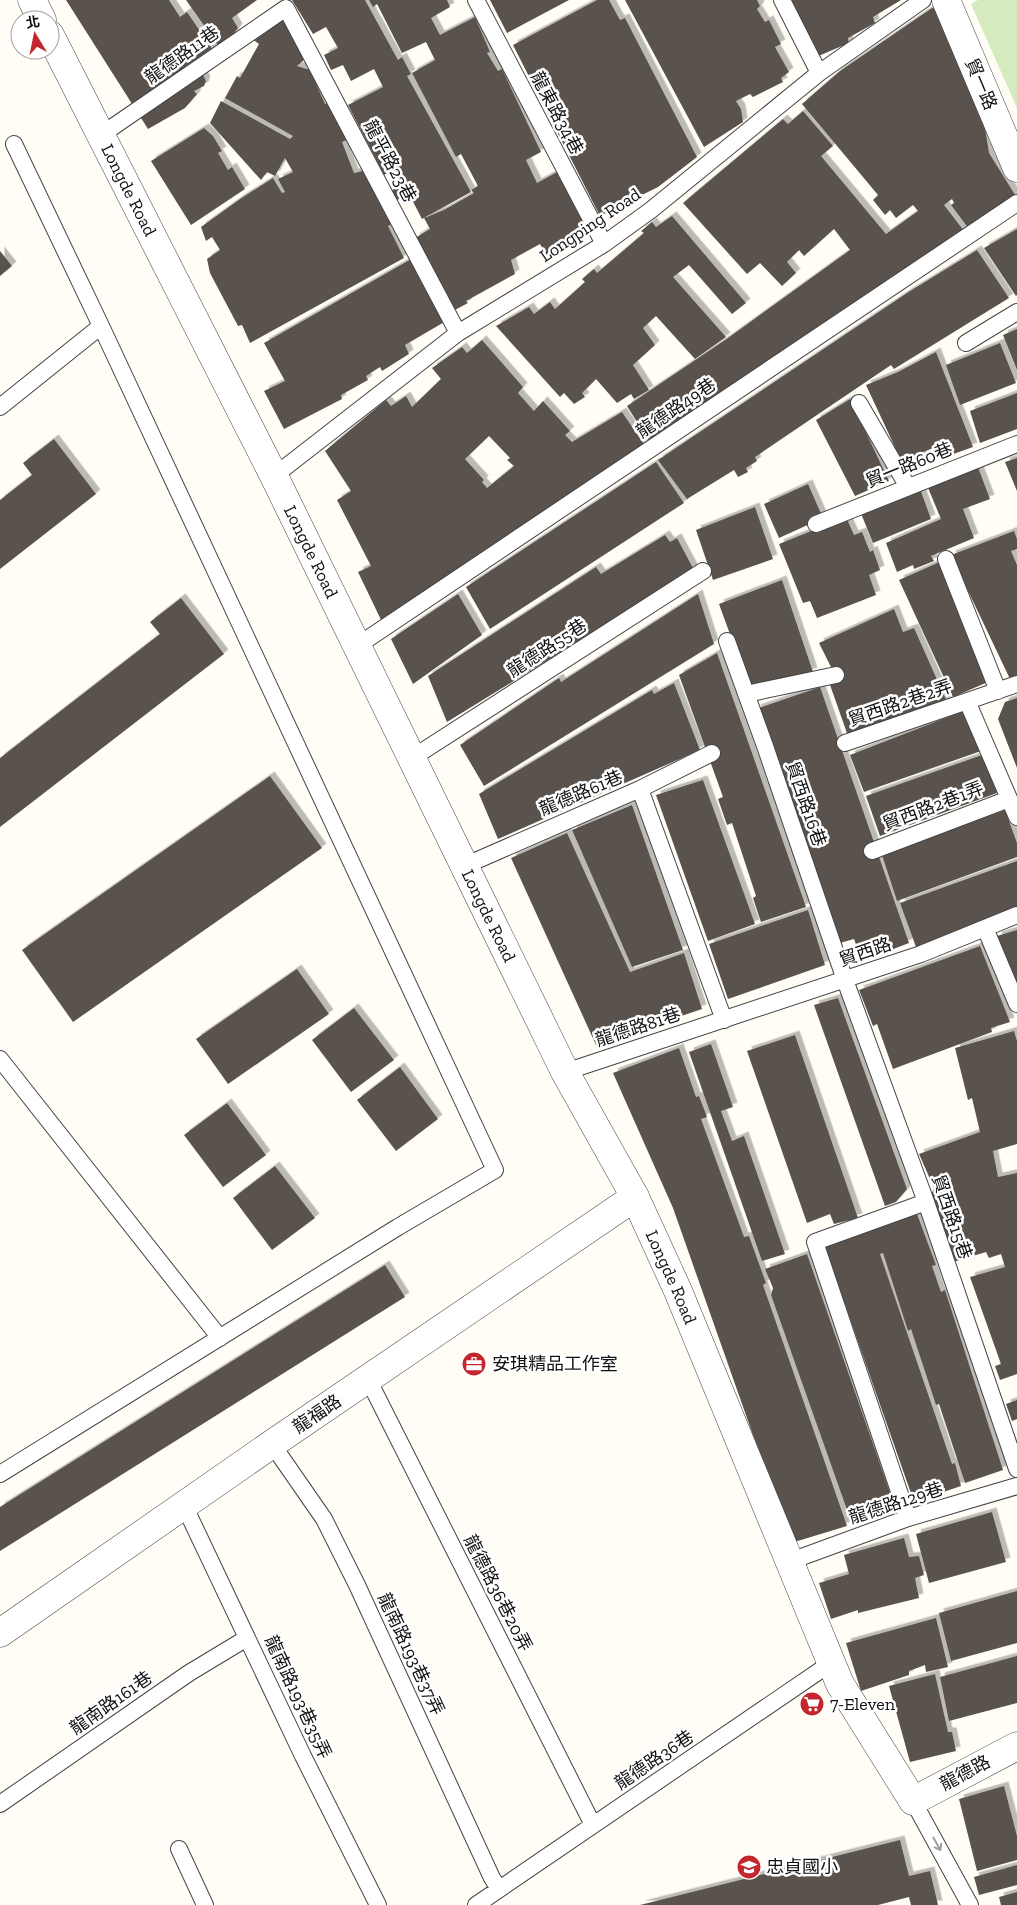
<svg xmlns="http://www.w3.org/2000/svg" width="1017" height="1905" font-family="'Zilla Slab','Noto Sans TC',serif">
	<style>
		.green { fill: #d5ebbd }
		.building { fill: #5a524d; fill-rule: evenodd; filter: url(#shadow) }
		.lines { fill: none; stroke-linecap: round; stroke-linejoin: round }
		.service-casing { stroke: #444; stroke-width: 18 }
		.minor-casing { stroke: #444; stroke-width: 29 }
		.service { stroke: #fff; stroke-width: 16 }
		.minor { stroke: #fff; stroke-width: 28 }
		.oneway { stroke: #a0a0a0 }
		.labels { text-anchor: middle; stroke-width: 5; stroke-linejoin: round; paint-order: stroke }
		.street-label { font-size: 18px; fill: #111; stroke: #fff }
		.poi-label { font-size: 18px; fill: #111; stroke: #fff; text-anchor: start }
	</style>
	<defs>
		<filter id="shadow"><feDropShadow dx="4.5" dy="-4.5" stdDeviation="0" flood-color="#0004"/></filter>
	</defs>
	<rect width="100%" height="100%" fill="#fffdf5"/>
	<!-- green -->
	<path class="green" d="M978 0H1017V108L971 4Z"/>
	<!-- building -->
	<path class="building" d="M66 0H169L180 17 187 12 219 59 214 68 203 75 206 81 204 86 194 91 197 94 185 108 148 129Z
		M186 0H257L232 18 238 28 221 50Z
		M292 0H365L398 60 402 57 411 74 407 76 471 192 422 219 409 194 397 200 392 190 403 185 395 169 384 175 348 105 383 87 374 69 351 81 343 65 331 70 324 55 338 48 326 27 313 34Z
		M369 0H447L450 7 431 18 440 35 475 17 490 52 487 53 498 71 502 69 541 152 526 160 537 183 559 171 591 234 549 259 540 244 511 260 515 274 466 301 468 303 453 311 415 238 430 229 424 218 444 210 474 193 471 190 478 186 461 154 456 157 412 73 435 60 426 42 402 53 377 4 373 7Z
		M490 0H569L507 33Z
		M597 0H609L620 20 625 18 697 157 658 187 600 216 513 45Z
		M625 0H757L760 6 757 9 765 22 769 20 781 44 775 47 789 72 781 78 783 82 753 97 750 94 736 101 741 109 743 122 704 147Z
		M786 0H901L873 17 875 23 848 38 849 43 816 57Z
		M932 8 937 9 984 121 989 153 1017 198 972 233 951 205 954 203 952 199 944 205 968 236 652 446 627 406 728 338 850 250 834 229 804 256 799 250 787 262 796 273 782 286 760 263 747 274 683 203 783 119 788 124 803 111 833 146 821 156 886 234 918 211 913 205 896 218 890 210 885 215 873 200 878 195 802 104 840 71Z
		M284 18 306 58 297 66 310 70 325 104 330 102 349 139 342 142 354 173 367 170 395 223 388 226 404 258 250 343 242 325 238 326 210 273 207 259 220 250 212 237 206 241 201 227 240 199 273 178 282 193 285 192 278 179 293 172 285 158 275 176 267 172 261 180 210 123 221 101 290 139 293 136 225 98 237 76 240 78 259 44 252 39Z
		M204 128 213 136 222 151 218 153 228 170 232 167 245 189 191 225 151 161Z
		M672 216 746 303 732 314 689 265 673 277 726 337 695 359 656 316 643 328 655 345 633 365 649 390 634 399 631 394 617 403 596 379 582 393 585 397 574 404 564 393 560 397 496 326 529 307 534 314 550 302 555 309 585 282 582 279 594 269 597 273 644 233 641 231 652 222 656 227Z
		M1017 229V295L1016 296 984 248Z
		M977 250 1009 298 894 369 891 365 755 457 757 461 746 468 748 472 738 477 734 470 687 499 658 460 907 293Z
		M0 251 12 266 0 276Z
		M413 258 446 321 405 345 409 354 382 371 380 367 366 376 368 380 341 395 342 399 284 429 264 391 285 381 264 343Z
		M1017 329V370L1003 335Z
		M482 340 523 387 518 393 534 411 543 401 570 431 565 435 572 442 622 412 647 449 383 624 358 572 371 566 337 500 351 491 325 451 386 400 391 406 406 396 412 407 441 379 432 368 462 347 467 353ZM489 436 510 458 507 460 514 466 487 488 482 482 484 480 465 459Z
		M1000 343 1016 383 960 405 946 365Z
		M936 352 973 447 945 457 940 445 921 453 926 466 907 473 866 385 898 372Z
		M1017 393V429L980 443 970 411Z
		M850 399 889 481 855 496 816 420Z
		M54 439 96 494 0 569V500L32 475 23 463Z
		M1017 458V491L1005 462Z
		M656 462 684 503 490 629 466 587Z
		M976 462 990 499 963 509 974 538 931 556 934 561 914 569 913 565 897 572 886 543 941 519 926 483Z
		M808 484 823 518 779 538 764 504Z
		M919 486 931 519 873 543 860 511Z
		M755 507 773 559 713 580 696 530Z
		M846 517 854 535 862 532 870 552 873 550 880 570 869 575 876 595 817 618 810 601 803 603 779 544Z
		M1014 531 1017 539V549L1011 551 1017 565V676L1010 679 951 555Z
		M665 535 670 542 677 538 694 570 447 722 428 676 596 567 601 574Z
		M942 561 995 679 953 697 899 580Z
		M782 580 813 672 751 692 719 604Z
		M458 594 482 635 413 684 391 639Z
		M698 594 714 644 484 786 460 745 559 678 561 682Z
		M181 598 224 654 0 827V758L160 634 150 622Z
		M894 609 903 632 914 628 947 702 848 736 829 682 837 679 819 643Z
		M717 653 806 907 761 922 753 898 756 896 732 823 727 825 718 799 723 797 679 675Z
		M674 683 700 750 498 839 479 794 652 690 654 694Z
		M820 687 909 943 862 961 854 939 840 943 756 709Z
		M1017 698V768L998 719 1005 702Z
		M966 710 981 751 864 792 850 755Z
		M982 755 997 793 880 836 866 796Z
		M270 776 322 848 73 1022 22 950Z
		M703 780 755 924 708 941 656 795Z
		M632 805 683 950 632 967 572 830Z
		M1005 810 1017 843V857L897 901 882 855Z
		M567 833 630 972 684 953 702 1009 596 1045 511 858Z
		M1017 861V909L916 947 900 903Z
		M808 910 825 965 728 999 709 944Z
		M1017 930V989L997 936Z
		M980 946 1010 1022 991 1028 992 1032 893 1069 877 1024 873 1026 859 990Z
		M297 969 329 1014 228 1084 196 1039Z
		M838 998 907 1189 896 1202 885 1206 814 1005Z
		M354 1008 394 1060 351 1092 312 1040Z
		M1014 1031 1017 1041V1144L993 1151 998 1177 1017 1173V1374L1000 1380 995 1366 1001 1364 970 1277 1005 1267 1001 1254 989 1258 986 1252 953 1262 931 1195 934 1188 919 1154 980 1132 972 1098 968 1100 955 1048Z
		M795 1035 858 1218 834 1224 830 1214 807 1223 747 1051Z
		M711 1044 733 1107 721 1111 732 1141 744 1136 785 1254 762 1261 689 1052Z
		M679 1048 696 1097 699 1096 707 1117 701 1119 744 1237 749 1236 766 1283 763 1285 847 1526 791 1543 673 1208 613 1073Z
		M400 1067 438 1119 396 1151 357 1100Z
		M227 1103 266 1155 223 1187 184 1135Z
		M275 1166 315 1218 272 1250 233 1198Z
		M917 1214 936 1265 932 1266 941 1292 945 1290 1003 1470 965 1483 939 1404 936 1405 911 1329 908 1331 883 1253 880 1254 952 1464 955 1463 961 1486 914 1502 825 1247Z
		M807 1254 896 1510 852 1524 771 1295 773 1288 765 1269Z
		M385 1265 405 1297 0 1551V1507Z
		M1017 1400V1419L1012 1421 1006 1404Z
		M992 1512 1006 1562 929 1583 916 1534Z
		M904 1538 909 1557 919 1556 924 1575 915 1578 919 1598 858 1613V1610L831 1619 819 1583 849 1574 844 1555Z
		M1017 1591V1643L951 1661 939 1613Z
		M936 1618 948 1667 926 1672 925 1665 909 1671V1675L861 1691 846 1643Z
		M1017 1656V1703L949 1721 940 1677Z
		M935 1674 948 1732H952L956 1751 910 1762 889 1686Z
		M1004 1786 1017 1836V1860L977 1871 959 1799Z
		M900 1840 909 1876 930 1871 938 1905H911L909 1897 878 1905H640Z
		M1017 1865V1885L979 1895 974 1877Z
		M1017 1892V1905H1001L999 1897Z"/>
	<g class="lines">
		<defs>
			<path id="service" d="M476 0 604 244
				M782 0 819 73
				M101 135 286 8 458 333
				M966 343 1017 312
				M859 403 908 487
				M0 407 101 326
				M274 476 458 333 604 244 651 210 819 73 923 0
				M816 524 1017 444
				M946 559 998 691
				M727 641 765 746 845 980 926 1202 1017 1469
				M357 646 1017 203
				M746 694 836 675
				M967 701 1017 817
				M845 743 1017 684
				M412 758 703 571
				M640 789 724 1020
				M872 851 1009 799
				M464 866 640 789 712 753
				M985 928 1017 1004
				M0 1059 220 1338
				M565 1072 921 954 1017 915
				M368 1379 593 1825
				M272 1444 324 1519 357 1585 492 1878 499 1889
				M0 1474 398 1227 495 1170 101 326 14 144
				M184 1505 303 1756 378 1905
				M908 1518 815 1242 926 1202
				M788 1562 908 1518 1017 1486
				M913 1801 970 1905
				M0 1804 189 1673 247 1638
				M179 1849 205 1905
				M476 1905 831 1663"/>
			<g id="minor">
				<path d="M32 0 42 20"/>
				<path d="M946 0 1017 168"/>
				<path id="s1" d="M50 35 274 476 565 1072 635 1197 678 1291 840 1684 913 1801 1017 1746"/>
				<path d="M0 1633 272 1444 635 1197"/>
			</g>
		</defs>
		<!-- service casing -->
		<use href="#service" class="service-casing"/>
		<!-- minor casing -->
		<use href="#minor" class="minor-casing"/>
		<!-- service -->
		<use href="#service" class="service"/>
		<!-- minor -->
		<use href="#minor" class="minor"/>
	</g>
	<!-- one-way arrows -->
	<defs><path id="oneway-shaft" d="M-6 0H5M1.5-3L5.5 0L1.5 3" fill="none" stroke-width="1.6" stroke-linecap="round" stroke-linejoin="round" transform="scale(1.25)"/></defs>
	<use class="oneway" href="#oneway-shaft" transform="translate(937 1844) rotate(61)"/>
	<!-- icons -->
	<defs>
		<symbol id="office-disc" viewBox="-11 -11 22 22"><circle r="9.5" fill="#c4262e" stroke="#fff"/><path d="M-6-3h4V-5.5h4V-3h4V5H-6ZM-1-4.5V-3h2v-1.5ZM-6 0V1H6V0Z" fill="#fff"/></symbol>
		<symbol id="supermarket-disc" viewBox="-11 -11 22 22"><circle r="9.5" fill="#c4262e" stroke="#fff"/><path d="M-6-5.5h2.5l.6 2H6L4.5 2H-2.5L-4.4-4H-6ZM-1.5 3.2a1.3 1.3 0 1 0 .1 0ZM3 3.2a1.3 1.3 0 1 0 .1 0Z" fill="#fff"/></symbol>
		<symbol id="school-disc" viewBox="-11 -11 22 22"><circle r="9.5" fill="#c4262e" stroke="#fff"/><path d="M0-5L7-2L0 1L-7-2ZM-4 1L0 2.5L4 1V4Q0 6-4 4Z" fill="#fff"/></symbol>
	</defs>
	<g fill-rule="evenodd">
		<use href="#office-disc" x="460" y="1350" width="28" height="28"/>
		<use href="#supermarket-disc" x="798" y="1690" width="28" height="28"/>
		<use href="#school-disc" x="735" y="1853" width="28" height="28"/>
	</g>
	<g class="labels">
		<!-- street labels -->
		<g class="street-label">
			<text transform="translate(182 55) rotate(-35)" y="6">龍德路11巷</text>
			<text transform="translate(981 84) rotate(67)" y="6">貿一路</text>
			<text transform="translate(557 113) rotate(62)" y="6">龍東路34巷</text>
			<text transform="translate(390 161) rotate(62)" y="6">龍平路23巷</text>
			<text dy="6" stroke="none"><textPath href="#s1" startOffset="174">Longde Road</textPath></text>
			<text transform="translate(590 225) rotate(-34)" y="6">Longping Road</text>
			<text transform="translate(676 408) rotate(-34)" y="6">龍德路49巷</text>
			<text transform="translate(909 465) rotate(-22)" y="6">貿一路60巷</text>
			<text dy="6" stroke="none"><textPath href="#s1" startOffset="579">Longde Road</textPath></text>
			<text transform="translate(547 648) rotate(-33)" y="6">龍德路55巷</text>
			<text transform="translate(900 703) rotate(-19)" y="6">貿西路2巷2弄</text>
			<text transform="translate(581 793) rotate(-23)" y="6">龍德路61巷</text>
			<text transform="translate(806 804) rotate(71)" y="6">貿西路16巷</text>
			<text transform="translate(933 806) rotate(-21)" y="6">貿西路2巷1弄</text>
			<text dy="6" stroke="none"><textPath href="#s1" startOffset="984">Longde Road</textPath></text>
			<text transform="translate(865 952) rotate(-19)" y="6">貿西路</text>
			<text transform="translate(638 1027) rotate(-18)" y="6">龍德路81巷</text>
			<text transform="translate(952 1217) rotate(71)" y="6">貿西路15巷</text>
			<text dy="6" stroke="none"><textPath href="#s1" startOffset="1389">Longde Road</textPath></text>
			<text transform="translate(317 1414) rotate(-34)" y="6">龍福路</text>
			<text transform="translate(896 1503) rotate(-18)" y="6">龍德路129巷</text>
			<text transform="translate(498 1593) rotate(63)" y="6">龍德路36巷20弄</text>
			<text transform="translate(411 1654) rotate(65)" y="6">龍南路193巷37弄</text>
			<text transform="translate(298 1697) rotate(65)" y="6">龍南路193巷35弄</text>
			<text transform="translate(111 1703) rotate(-35)" y="6">龍南路161巷</text>
			<text transform="translate(654 1760) rotate(-34)" y="6">龍德路36巷</text>
			<text transform="translate(965 1773) rotate(-28)" y="6">龍德路</text>
		</g>
		<!-- poi labels -->
		<g class="poi-label">
			<text x="492" y="1370">安琪精品工作室</text>
			<text x="830" y="1710">7-Eleven</text>
			<text x="766" y="1873">忠貞國小</text>
		</g>
	</g>
	<!-- north arrow -->
	<g transform="translate(35 35) rotate(350)"><circle r="24" fill="#ffffff" stroke="#a0a0a0"/>
	<path d="M0-4L9 19L0 12L-9 19Z" fill="#c4262e"/>
	<text y="-8" font-size="14" font-weight="bold" text-anchor="middle" fill="#111111">北</text>
	</g>
</svg>
